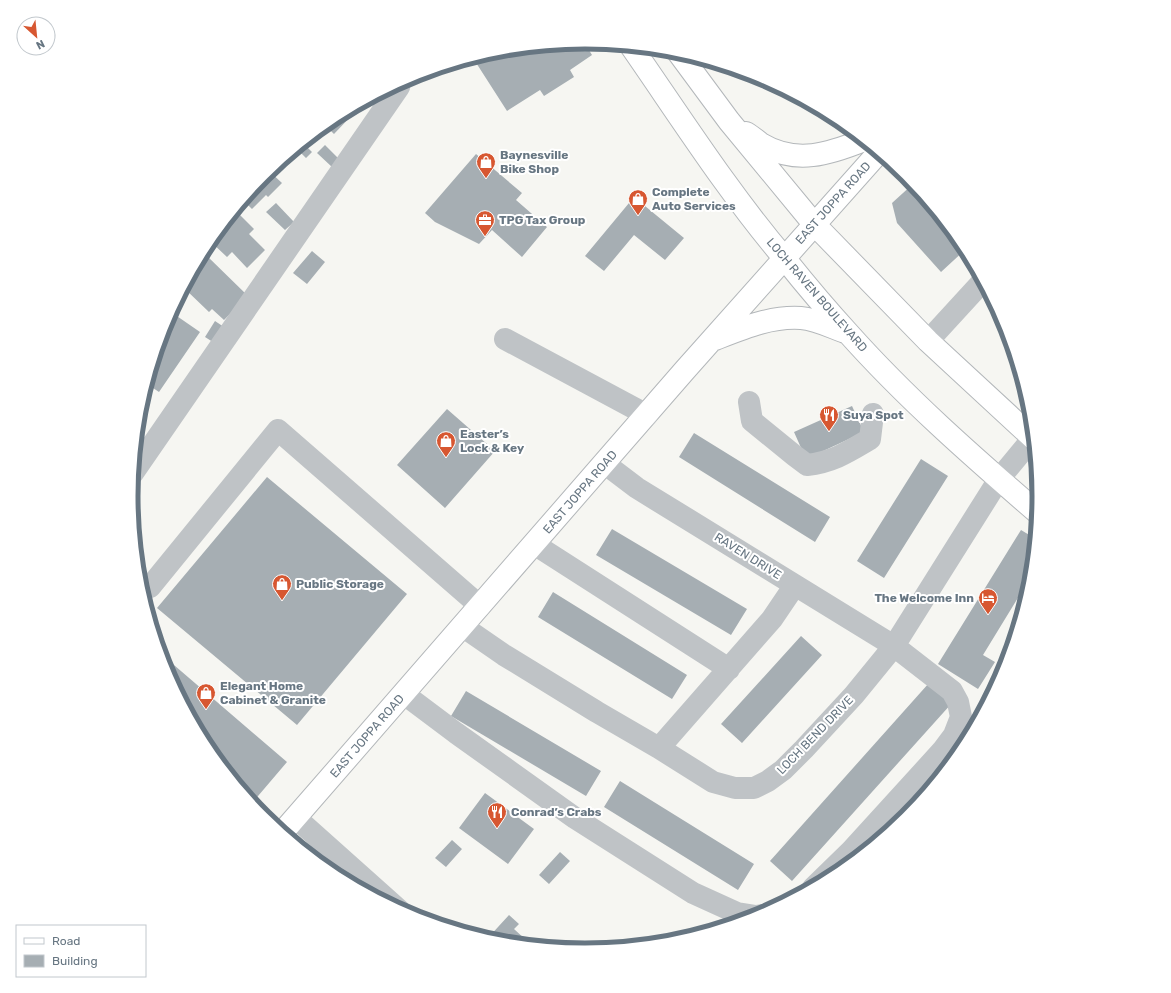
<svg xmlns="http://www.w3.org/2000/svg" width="1171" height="993" font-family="Rubik,sans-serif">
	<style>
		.building { fill: #a6aeb3 }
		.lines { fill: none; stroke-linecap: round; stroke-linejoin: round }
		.major-casing { stroke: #b3b7ba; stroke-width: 24 }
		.minor { stroke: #bfc3c6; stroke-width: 22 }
		.major { stroke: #fff; stroke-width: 22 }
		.labels { text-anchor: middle; stroke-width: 4; stroke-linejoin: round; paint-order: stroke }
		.poi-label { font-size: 12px; font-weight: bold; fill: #677682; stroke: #fff; text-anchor: start }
		.street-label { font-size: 12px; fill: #677682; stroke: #fff }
		.rim { fill: none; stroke: #677682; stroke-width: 5 }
	</style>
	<rect width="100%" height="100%" fill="#f6f6f2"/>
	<!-- building -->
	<path class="building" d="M584 42 592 55 570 70 574 77 544 96 540 90 507 111 473 58 497 51Z
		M349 110 353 114 334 134 325 125 333 118Z
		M303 143 312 152 306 158 297 149Z
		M325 145 340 160 332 167 317 153Z
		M476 154 522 193 516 200 547 227 522 257 492 230 479 244 435 222 425 213Z
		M269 171 282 183 268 197 266 195 252 209 243 200 264 175Z
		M914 183 941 217 939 219 951 232 953 231 964 244 966 249 941 272 897 223 892 203Z
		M634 197 684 238 665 260 634 235 604 271 585 256Z
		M276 203 294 222 285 230 266 212Z
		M235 210 254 229 249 234 265 250 247 268 232 252 227 257 210 241Z
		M312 251 325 262 307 284 293 273Z
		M205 254 248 296 224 320 212 309 209 312 184 288 199 260Z
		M171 312 200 332 159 392 147 384 166 322Z
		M215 321 224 327 216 344 205 337Z
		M852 406 864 432 806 459 794 432Z
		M447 409 495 451 445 508 397 465Z
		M694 433 830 517 815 542 679 457Z
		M921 459 948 476 884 578 857 561Z
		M267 477 407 594 297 725 157 608Z
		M612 529 747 609 731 635 596 555Z
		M1021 530 1036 539 1032 575 983 655 995 662 978 689 938 664Z
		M553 592 687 675 672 699 538 617Z
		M801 636 822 655 742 743 721 724Z
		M160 653 287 762 252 803 207 749 166 670Z
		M929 683 952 703 792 881 770 861Z
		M466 691 601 771 586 796 451 716Z
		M620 781 754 864 738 890 604 807Z
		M485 793 534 829 508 864 459 828Z
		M452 840 462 849 446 867 435 858Z
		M560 852 570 861 549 884 539 875Z
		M509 915 519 924 514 929 526 940 522 945 497 942 487 939Z"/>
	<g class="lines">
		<defs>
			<path id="major" d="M631 46C681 118 728 192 785 259 805 284 826 309 848 333 906 398 972 456 1038 513
				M678 52 729 121 814 224 928 341 1034 439
				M746 133C751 136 756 140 761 144 796 165 829 154 864 140
				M715 339C743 328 771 316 801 318 816 319 831 327 845 332
				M282 833 685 370 879 152"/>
		</defs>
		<!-- major casing -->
		<use href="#major" class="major-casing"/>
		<!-- minor -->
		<path class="minor" d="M505 339 647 415
			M928 341 983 281
			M749 402 752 421 795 456 807 465C833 462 848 452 870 439L873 414
			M604 463 637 488 894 646 952 691 958 702 961 717 954 735 942 751 851 851 813 888
			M133 473 399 87 397 84
			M534 544 729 669
			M150 587 278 430 480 606
			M462 626 504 655 597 712 659 748 713 782 735 788H754L768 781 783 770 804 749 854 695 894 646 999 479 1033 438
			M404 694 456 733 575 818 693 893 737 913 756 916 762 915
			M659 748 772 619 795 585
			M296 818 399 910"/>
		<!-- major -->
		<use href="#major" class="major"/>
	</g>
	<!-- icons -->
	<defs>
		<symbol id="shop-pin" viewBox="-11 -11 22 30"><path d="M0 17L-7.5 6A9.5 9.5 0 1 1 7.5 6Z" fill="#d75731" stroke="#fff"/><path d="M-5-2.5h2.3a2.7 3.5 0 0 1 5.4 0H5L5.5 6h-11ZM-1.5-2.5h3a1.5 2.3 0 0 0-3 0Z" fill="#fff"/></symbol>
		<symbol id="office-pin" viewBox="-11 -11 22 30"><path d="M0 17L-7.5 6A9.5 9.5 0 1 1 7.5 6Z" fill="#d75731" stroke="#fff"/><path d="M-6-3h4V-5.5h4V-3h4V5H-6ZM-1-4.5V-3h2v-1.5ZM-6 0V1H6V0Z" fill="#fff"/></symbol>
		<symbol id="restaurant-pin" viewBox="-11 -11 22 30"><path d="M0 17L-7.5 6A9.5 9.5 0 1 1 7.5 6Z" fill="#d75731" stroke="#fff"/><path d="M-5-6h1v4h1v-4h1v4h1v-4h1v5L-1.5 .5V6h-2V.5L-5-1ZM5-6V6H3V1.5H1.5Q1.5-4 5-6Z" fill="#fff"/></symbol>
		<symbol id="hotel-pin" viewBox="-11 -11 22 30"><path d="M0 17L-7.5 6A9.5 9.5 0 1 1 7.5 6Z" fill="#d75731" stroke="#fff"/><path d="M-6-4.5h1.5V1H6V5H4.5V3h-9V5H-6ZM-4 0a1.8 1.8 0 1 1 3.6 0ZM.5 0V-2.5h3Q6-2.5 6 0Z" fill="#fff"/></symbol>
	</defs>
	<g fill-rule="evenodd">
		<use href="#shop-pin" x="475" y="151" width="22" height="30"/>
		<use href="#shop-pin" x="627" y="188" width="22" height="30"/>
		<use href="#office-pin" x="474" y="209" width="22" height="30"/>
		<use href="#restaurant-pin" x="818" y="404" width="22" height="30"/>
		<use href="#shop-pin" x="435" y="430" width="22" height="30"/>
		<use href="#shop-pin" x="271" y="573" width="22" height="30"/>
		<use href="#hotel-pin" x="977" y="587" width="22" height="30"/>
		<use href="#shop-pin" x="195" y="682" width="22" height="30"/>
		<use href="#restaurant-pin" x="486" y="801" width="22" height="30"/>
	</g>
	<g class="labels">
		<!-- poi labels -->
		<g class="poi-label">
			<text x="500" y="159">Baynesville<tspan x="500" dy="14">Bike Shop</tspan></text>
			<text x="652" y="196">Complete<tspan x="652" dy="14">Auto Services</tspan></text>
			<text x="499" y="224">TPG Tax Group</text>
			<text x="843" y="419">Suya Spot</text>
			<text x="460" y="438">Easter’s<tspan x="460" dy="14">Lock &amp; Key</tspan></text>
			<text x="296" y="588">Public Storage</text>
			<text x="974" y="602" text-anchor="end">The Welcome Inn</text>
			<text x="220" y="690">Elegant Home<tspan x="220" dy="14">Cabinet &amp; Granite</tspan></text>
			<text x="511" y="816">Conrad’s Crabs</text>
		</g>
		<!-- street labels -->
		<g class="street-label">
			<text transform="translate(833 203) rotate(-48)" y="4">EAST JOPPA ROAD</text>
			<text transform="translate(817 295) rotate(49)" y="4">LOCH RAVEN BOULEVARD</text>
			<text transform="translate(580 492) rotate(-49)" y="4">EAST JOPPA ROAD</text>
			<text transform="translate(748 556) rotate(32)" y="4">RAVEN DRIVE</text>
			<text transform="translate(815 735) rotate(-46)" y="4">LOCH BEND DRIVE</text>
			<text transform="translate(367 736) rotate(-49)" y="4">EAST JOPPA ROAD</text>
		</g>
	</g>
	<!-- crop -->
	<path d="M0 0H1171V993H0ZM138 496a447 447 0 1 1 894 0a447 447 0 1 1-894 0Z" fill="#fff" fill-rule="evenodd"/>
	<path class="rim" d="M138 496a447 447 0 1 1 894 0a447 447 0 1 1-894 0Z"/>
	<!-- legend -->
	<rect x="16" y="925" width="130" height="52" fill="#ffffff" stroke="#c2c8cd"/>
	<rect x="24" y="938" width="20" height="6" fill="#ffffff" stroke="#c2c8cd"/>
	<text x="52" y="945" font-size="12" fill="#677682">Road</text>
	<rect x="24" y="955" width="20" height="12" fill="#a6aeb3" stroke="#c2c8cd"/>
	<text x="52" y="965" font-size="12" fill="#677682">Building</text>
	<!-- north arrow -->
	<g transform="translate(36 36) rotate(153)"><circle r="19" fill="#ffffff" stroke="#c2c8cd"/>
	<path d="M0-3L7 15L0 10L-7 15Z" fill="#d75731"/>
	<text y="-6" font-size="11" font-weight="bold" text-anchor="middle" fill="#677682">N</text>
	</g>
</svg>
